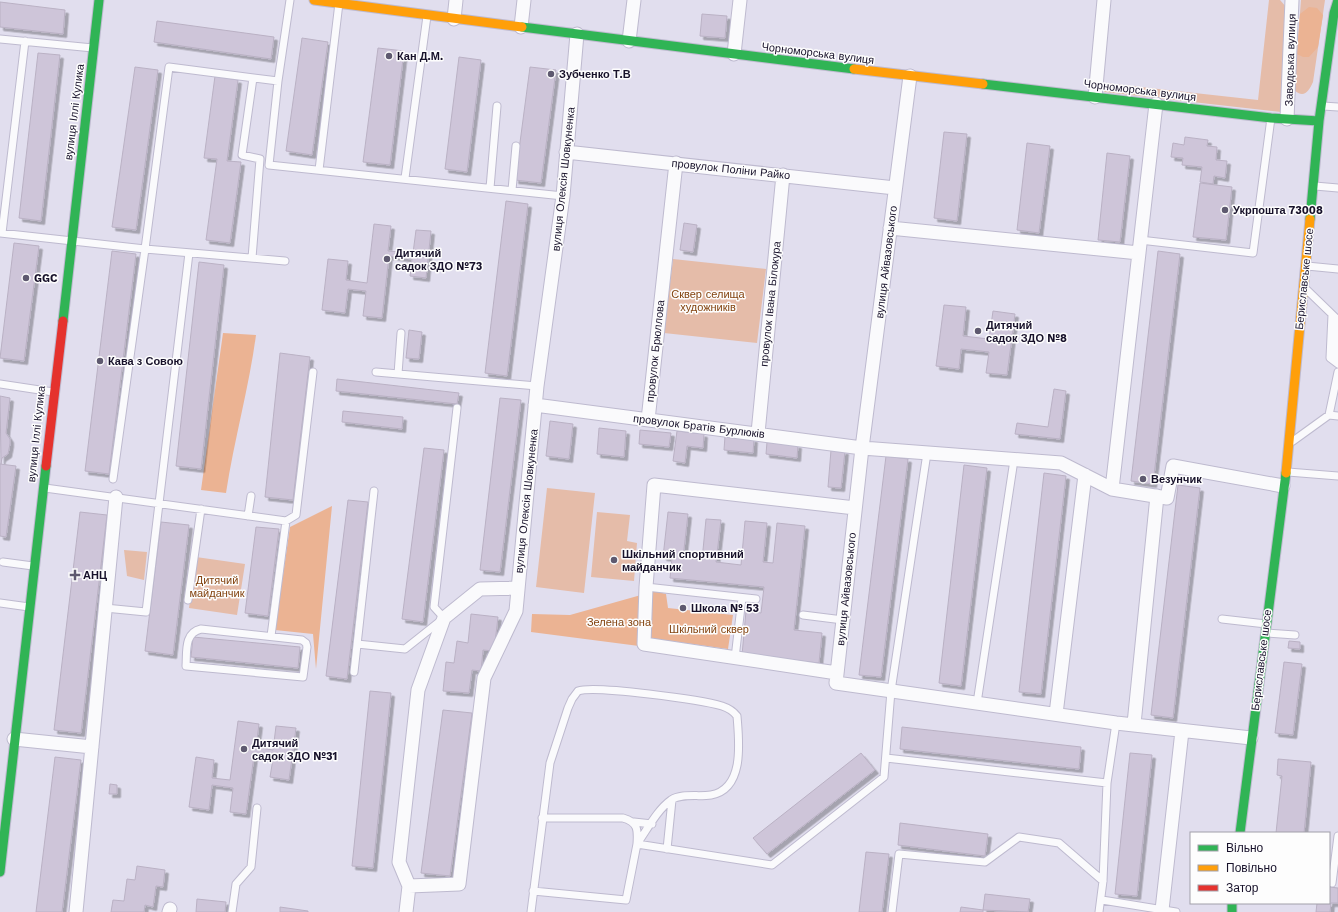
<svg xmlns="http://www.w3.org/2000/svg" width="1338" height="912" font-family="'Work Sans',sans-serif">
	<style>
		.green { fill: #e5bca9 }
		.forest { fill: #ebb393 }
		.building { fill: #cec5d9; stroke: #bab1c4; filter: url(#shadow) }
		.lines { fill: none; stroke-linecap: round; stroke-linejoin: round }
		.lane-casing { stroke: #bebacf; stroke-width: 9 }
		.street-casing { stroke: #bebacf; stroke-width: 15 }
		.fast-casing { stroke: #bebacf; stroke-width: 11 }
		.slow-casing { stroke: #bebacf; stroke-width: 11 }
		.jam-casing { stroke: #bebacf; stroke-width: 11 }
		.lane { stroke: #fafafc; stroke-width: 7 }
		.street { stroke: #fafafc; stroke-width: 13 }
		.fast { stroke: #30b455; stroke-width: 9 }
		.slow { stroke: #ff9f0a; stroke-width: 9 }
		.jam { stroke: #e5322d; stroke-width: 9 }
		.poi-dot { fill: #5e596f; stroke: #fdfdfd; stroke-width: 1.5 }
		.labels { text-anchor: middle; stroke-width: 3; stroke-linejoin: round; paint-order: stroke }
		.street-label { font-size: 11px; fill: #17112a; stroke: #fdfdfd }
		.poi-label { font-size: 11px; font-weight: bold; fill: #17112a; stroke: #fdfdfd; text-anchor: start }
		.park-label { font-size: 11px; fill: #83430f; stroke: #fdfdfd }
	</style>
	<defs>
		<filter id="shadow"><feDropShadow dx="3.5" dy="3.5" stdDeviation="0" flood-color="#0004"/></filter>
	</defs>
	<rect width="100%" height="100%" fill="#e1deee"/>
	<!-- green -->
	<path class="green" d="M1269 0H1280L1287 8 1281 112 1104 92V83L1258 100Z
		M1301 0H1325L1313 82C1309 91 1304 99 1294 90Z
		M673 259 766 269 757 343 664 333Z
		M547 488 595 493 584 593 536 587Z
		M597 512 630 515 627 541 637 543 634 581 591 577Z
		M124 550 147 552 144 580 127 576Z
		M196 557 245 564 237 615 189 608Z"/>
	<!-- forest -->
	<path class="forest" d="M1309 7 1317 8 1323 15 1318 47 1309 57H1303L1297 54 1300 14Z
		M223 333 256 335C249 388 234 440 226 493L201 490Z
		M332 506 316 669 313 634 275 630 290 527Z
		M650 590 666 594 668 608 733 615 728 649 649 638Z
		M641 595 639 646 531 632 532 614 570 615Z"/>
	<!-- building -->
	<path class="building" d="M0 2 65 10 63 34 0 27Z
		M702 14 727 16 725 38 700 36Z
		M157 21 274 37 271 59 154 42Z
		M302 38 328 42 312 155 286 151Z
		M378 48 404 51 390 165 363 162Z
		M38 53 60 55 41 221 19 218Z
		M459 57 481 60 467 172 445 169Z
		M135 67 158 70 136 230 112 227Z
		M530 67 556 70 541 183 515 180Z
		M215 76 238 80 227 161 241 162 230 243 206 240 217 159 204 158Z
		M944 132 967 134 957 221 934 218Z
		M1185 137 1208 140 1207 146 1217 147 1216 160 1227 161 1225 178 1214 176 1213 184 1200 182 1202 167 1182 165 1183 158 1171 157 1173 143 1184 145Z
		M1027 143 1050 146 1039 233 1017 230Z
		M1107 153 1130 156 1120 242 1098 240Z
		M1200 183 1232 187 1226 240 1193 237Z
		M506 201 528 204 507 376 485 373Z
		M684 223 697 225 693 252 680 250Z
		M374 224 391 226 388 251 413 253 416 230 431 231 426 278 410 276 412 259 389 256 382 318 363 316 366 291 348 289 345 313 322 310 328 259 348 261 346 280 367 283Z
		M14 243 39 246 24 361 0 358Z
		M112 251 136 254 109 474 85 471Z
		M1158 251 1180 254 1153 484 1131 481Z
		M199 262 224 265 201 469 176 466Z
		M944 305 966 307 963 336 989 339 993 311 1015 314 1007 375 986 373 989 352 961 349 959 369 936 366Z
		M409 330 422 332 419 359 406 358Z
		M280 353 310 357 293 500 265 497Z
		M337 379 459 393 457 404 336 391Z
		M1054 389 1066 391 1060 439 1015 434 1017 423 1048 427Z
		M0 396 10 398 6 433 10 439V444L8 454 2 458 1 464Z
		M500 398 521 400 500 572 480 570Z
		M343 411 403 417 402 429 342 422Z
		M550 421 573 424 569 459 546 456Z
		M599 428 626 431 624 457 597 454Z
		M640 430 671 433 669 447 639 444Z
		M677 431 704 434 703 448 687 446 685 463 673 461Z
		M725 436 754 439 753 453 724 450Z
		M767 442 798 445 797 458 766 454Z
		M424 448 444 450 423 622 402 619Z
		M831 450 845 451 841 488 828 487Z
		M886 456 908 459 881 677 859 675Z
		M0 464 16 466 6 537 0 536Z
		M964 465 987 468 961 686 939 683Z
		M1044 473 1066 476 1041 694 1019 692Z
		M1178 485 1200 488 1173 718 1151 715Z
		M348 500 368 502 347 679 326 676Z
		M80 512 107 515 81 733 54 730Z
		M668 512 688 514 683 558 702 560 706 519 721 520 716 562 741 565 745 521 767 523 763 562 773 563 777 523 805 526 794 630 822 633 819 663 742 655 746 611 761 613 764 587 670 578 672 558 663 557Z
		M161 522 189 525 173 655 145 651Z
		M256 527 279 529 268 616 245 613Z
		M471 614 498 617 494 651 483 650 481 671 472 670 469 693 443 691 446 662 454 663 457 641 468 643Z
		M193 637 300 647 298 668 191 657Z
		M1289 641 1300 642V649L1288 648Z
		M1284 662 1302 664 1293 735 1275 733Z
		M370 691 391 693 373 868 352 866Z
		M443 710 472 713 450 876 421 873Z
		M238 721 259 724 256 747 273 750 276 726 296 728 289 780 270 777 273 759 254 756 246 814 230 812 233 788 212 785 209 810 189 807 196 757 214 760 212 778 230 780Z
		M902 727 1081 747 1079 769 900 749Z
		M861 753 875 770 767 854 753 838Z
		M1130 753 1152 755 1137 896 1115 894Z
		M55 757 81 760 62 912H36Z
		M1278 759 1311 762 1304 833H1276L1282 776 1277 775Z
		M110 784 117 785V794H109Z
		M900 823 988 834 985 856 898 845Z
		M866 852 889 854 882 912H859Z
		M137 866 165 870 163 887 156 886 153 907 145 905 144 912H111L113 900 124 901 127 879 135 880Z
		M1329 887 1338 888V903H1331L1330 912H1316L1317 903H1329Z
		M985 894 1030 899 1028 912 983 910Z
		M197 899 226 902 225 912H196Z
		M280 907 308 911V912H280Z
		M961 907 983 910V912H960Z"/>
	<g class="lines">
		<defs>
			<path id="lane" d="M290 0 278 81 269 165 563 196
				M0 39 93 48
				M1323 106 1338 107
				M319 170 339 3
				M405 178 427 16
				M1315 186 1338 188
				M490 188 497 106
				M512 190 516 146
				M0 233 145 249 169 67 278 81
				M2 233 25 41
				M1140 240 1253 253 1271 118
				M252 258 260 159 242 155 253 78
				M1307 266 1338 269
				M1307 290 1338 320
				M1332 315 1330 358 1338 364
				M1338 323 1336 359 1338 362
				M376 372 537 386
				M398 374 401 333
				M0 384 53 392
				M1329 415 1338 372
				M1293 441 1329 415 1338 416
				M1288 472 1338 476
				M113 479 145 249 285 261
				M45 488 286 521 296 515 313 372
				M248 516 251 496
				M3 562 33 566
				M646 587 756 599
				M188 600 201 509
				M0 603 29 607
				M105 608 146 612 189 253
				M803 615 843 620
				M1222 619 1266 624
				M201 629 302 640 306 643 307 647 303 677 186 666C187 651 184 633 201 629Z
				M1267 633 1295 635
				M271 636 286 521
				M357 644 405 649 444 618 434 607 457 408
				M735 658 742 598
				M354 672 374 491
				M977 703 1014 460
				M886 758 1107 783
				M542 818H623C638 822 638 830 637 844
				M634 822 652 824
				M667 849 672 800
				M1332 883 1338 836
				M533 891 626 900 637 844 772 865 884 777 891 691 927 453
				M1102 900 1176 912
				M232 912 236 884 251 867 257 808
				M531 912 550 763 568 708 572 699 578 691C595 685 702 700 722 706 728 708 734 712 737 716 739 741 745 789 711 795 698 797 682 793 671 800 657 810 647 830 637 844
				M892 912 899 854 985 862 1019 837 1059 843 1103 881
				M1099 912 1103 881 1107 783 1116 723"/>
			<path id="street" d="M454 19 456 0
				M521 27 524 0
				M629 41 634 0
				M734 54 740 0
				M910 76 862 448 1061 463 1112 489 1167 498 1173 466 1283 486
				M1095 97 1104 0
				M1287 119 1292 0
				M566 152 895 188
				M890 228 1139 253
				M535 405 862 448 836 683 1116 723 1251 738
				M648 420 676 163
				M758 433 783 175
				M1112 489 1156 104
				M837 673 644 644 646 587 654 485 855 508
				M1056 714 1085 475
				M1134 724 1157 496
				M14 739 92 747
				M409 886 399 862 418 690 444 618 480 589 518 588
				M1162 910 1182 731
				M76 912 116 497
				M169 912 170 909
				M406 912 409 886 459 884 484 678 516 611 537 386 563 196 577 34"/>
			<path id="fast" d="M522 27 854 69
				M983 84 1271 118 1319 121
				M1310 219 1319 121 1334 13 1338 0
				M63 321 99 0
				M1240 833 1286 473
				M0 872 46 466
				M1232 903V912"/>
			<path id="slow" d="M314 0 522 27
				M854 69 983 84
				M1286 473 1310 219"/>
			<path id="jam" d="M46 466 63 321"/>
		</defs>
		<!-- lane casing -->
		<use href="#lane" class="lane-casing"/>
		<!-- street casing -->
		<use href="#street" class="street-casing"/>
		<!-- fast casing -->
		<use href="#fast" class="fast-casing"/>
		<!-- slow casing -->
		<use href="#slow" class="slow-casing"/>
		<!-- jam casing -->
		<use href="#jam" class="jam-casing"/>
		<!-- lane -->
		<use href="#lane" class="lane"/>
		<!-- street -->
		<use href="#street" class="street"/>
		<!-- fast -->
		<use href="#fast" class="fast"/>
		<!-- slow -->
		<use href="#slow" class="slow"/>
		<!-- jam -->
		<use href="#jam" class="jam"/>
	</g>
	<!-- markers -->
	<g class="poi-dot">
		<circle cx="389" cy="56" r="4"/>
		<circle cx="551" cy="74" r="4"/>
		<circle cx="1225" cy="210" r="4"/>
		<circle cx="387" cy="259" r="4"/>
		<circle cx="26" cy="278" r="4"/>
		<circle cx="978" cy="331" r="4"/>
		<circle cx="100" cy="361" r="4"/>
		<circle cx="1143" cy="479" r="4"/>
		<circle cx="614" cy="560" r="4"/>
		<path d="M73 569h4v4h4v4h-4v4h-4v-4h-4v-4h4z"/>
		<circle cx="683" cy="608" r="4"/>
		<circle cx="244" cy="749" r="4"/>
	</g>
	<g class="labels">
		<!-- street labels -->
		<g class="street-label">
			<text transform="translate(818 53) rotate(7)" y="4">Чорноморська вулиця</text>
			<text transform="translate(1290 60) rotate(-88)" y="4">Заводська вулиця</text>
			<text transform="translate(1140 90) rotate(7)" y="4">Чорноморська вулиця</text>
			<text transform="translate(74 112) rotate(-83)" y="4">вулиця Іллі Кулика</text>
			<text transform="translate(731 169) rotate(6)" y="4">провулок Поліни Райко</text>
			<text transform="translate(563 179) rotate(-84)" y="4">вулиця Олексія Шовкуненка</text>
			<text transform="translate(886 262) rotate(-83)" y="4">вулиця Айвазовського</text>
			<text transform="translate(1304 279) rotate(-84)" y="4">Бериславське шосе</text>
			<text transform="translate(770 304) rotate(-84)" y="4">провулок Івана Білокура</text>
			<text transform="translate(655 351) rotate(-84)" y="4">провулок Брюллова</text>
			<text transform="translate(699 426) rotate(7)" y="4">провулок Братів Бурлюків</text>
			<text transform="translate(36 434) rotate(-84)" y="4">вулиця Іллі Кулика</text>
			<text transform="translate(526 501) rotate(-84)" y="4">вулиця Олексія Шовкуненка</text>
			<text transform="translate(846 589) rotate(-84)" y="4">вулиця Айвазовського</text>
			<text transform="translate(1261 660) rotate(-83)" y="4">Бериславське шосе</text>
		</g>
		<!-- poi labels -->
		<g class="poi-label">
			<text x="397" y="60">Кан Д.М.</text>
			<text x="559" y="78">Зубченко Т.В</text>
			<text x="1233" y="214">Укрпошта 73008</text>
			<text x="395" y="257">Дитячий<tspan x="395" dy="13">садок ЗДО №73</tspan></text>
			<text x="34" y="282">GGC</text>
			<text x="986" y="329">Дитячий<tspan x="986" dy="13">садок ЗДО №8</tspan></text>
			<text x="108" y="365">Кава з Совою</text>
			<text x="1151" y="483">Везунчик</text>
			<text x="622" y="558">Шкільний спортивний<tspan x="622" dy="13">майданчик</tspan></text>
			<text x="83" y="579">АНЦ</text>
			<text x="691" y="612">Школа № 53</text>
			<text x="252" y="747">Дитячий<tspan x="252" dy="13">садок ЗДО №31</tspan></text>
		</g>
		<!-- park labels -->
		<g class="park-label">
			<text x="708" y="298">Сквер селища<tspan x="708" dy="13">художників</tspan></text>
			<text x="217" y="584">Дитячий<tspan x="217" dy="13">майданчик</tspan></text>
			<text x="619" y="626">Зелена зона</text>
			<text x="709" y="633">Шкільний сквер</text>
		</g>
	</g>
	<!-- legend -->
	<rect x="1190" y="832" width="140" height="72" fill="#fdfdfd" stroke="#a19fa9"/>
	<rect x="1198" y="845" width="20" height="6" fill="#30b455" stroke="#a19fa9"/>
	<text x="1226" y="852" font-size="12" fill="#17112a">Вільно</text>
	<rect x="1198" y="865" width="20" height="6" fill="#ff9f0a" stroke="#a19fa9"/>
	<text x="1226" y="872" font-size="12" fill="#17112a">Повільно</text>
	<rect x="1198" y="885" width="20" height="6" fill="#e5322d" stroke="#a19fa9"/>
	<text x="1226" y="892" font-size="12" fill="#17112a">Затор</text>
</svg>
